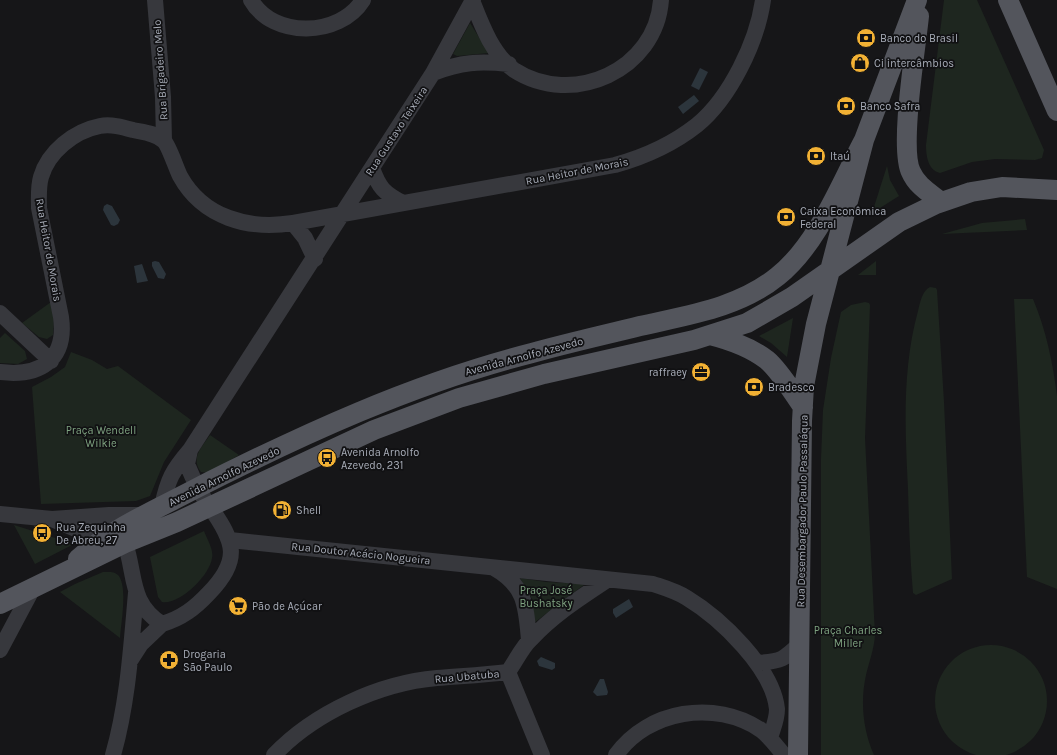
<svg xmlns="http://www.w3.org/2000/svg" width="1057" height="755" font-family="Karla,sans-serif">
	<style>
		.green { fill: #1e261f }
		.water { fill: #2c353c }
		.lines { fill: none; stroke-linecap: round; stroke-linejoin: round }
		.minor { stroke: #37383d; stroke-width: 16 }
		.major { stroke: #53555c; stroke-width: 20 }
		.labels { text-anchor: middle; stroke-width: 3.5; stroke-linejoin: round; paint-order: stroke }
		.poi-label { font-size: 11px; fill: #a8adb8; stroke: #111113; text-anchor: start }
		.street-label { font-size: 11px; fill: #a8adb8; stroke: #111113 }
		.park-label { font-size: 11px; fill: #7fa381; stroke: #111113 }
	</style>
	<rect width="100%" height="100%" fill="#161618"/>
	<!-- green -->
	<path class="green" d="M944 0H977L1044 150 1042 158 1035 160 995 159 972 162 940 173C928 170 926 156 926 145Z
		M470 23 489 53 457 56 453 54Z
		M887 166 890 180 899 196 872 213Z
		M1025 219 1027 230 942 234 982 223Z
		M876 261V275H858Z
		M930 287 936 288 937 290 944 402 952 579 916 595 913 593C910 559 909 524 908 489 905 429 902 369 918 311 920 303 922 291 930 287Z
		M1014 299H1033C1046 330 1053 363 1057 396V589L1027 577Z
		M51 302 54 321 53 335 47 339 39 337 22 323Z
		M865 302 869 303 870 305 865 438 875 635C874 650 869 662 866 675 860 702 863 730 874 755H821V459L823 410 831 358 841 312 851 305Z
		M793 318 787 357 771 343 759 336Z
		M5 333 25 351 27 359 18 364 0 363V338Z
		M71 352 92 360 107 369 118 366 191 420 164 462 150 496 136 501 41 504 32 387 51 377 65 367Z
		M210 435 239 455 209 473 201 472C190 458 202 447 210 435Z
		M14 525 74 544 35 564Z
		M204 531C207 539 214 550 212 558 210 575 180 605 162 602L158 597 150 557Z
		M103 572C108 572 114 571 118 575 128 586 121 623 120 638L60 592 75 584Z
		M520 578 546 582 585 584 534 623 532 599Z
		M935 701a56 56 0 1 1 112 0a56 56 0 1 1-112 0Z"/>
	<!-- water -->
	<path class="water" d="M700 68 708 72 699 90 691 86Z
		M694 95 699 101 683 114 678 107Z
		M107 204 112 206 120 220 118 224 114 226 111 225 103 210 104 206Z
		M155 261 159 262 166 274 164 279 158 278 152 266V262Z
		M142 264 148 281 137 283 134 266Z
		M629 599 633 607 616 618 613 613V609Z
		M541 657 555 663V668L552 670 539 666 537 661Z
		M600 679H604L608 692 607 695 597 696 593 692Z"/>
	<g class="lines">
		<!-- minor -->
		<path class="minor" d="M155 0 163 97 164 141
			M251 0C273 39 340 37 363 0
			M473 3C482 26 493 55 514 70 573 108 656 70 661 0
			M433 73C461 62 479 61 509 64
			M372 168C379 188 384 193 403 203
			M293 223 305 238 315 259
			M0 313 51 361
			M0 372C40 377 67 360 61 317L39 208C39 198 38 187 41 177 48 152 74 131 100 126 111 124 122 127 133 130 142 132 156 133 164 141 169 146 176 168 180 176 203 218 249 230 293 223L615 165C644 157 673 144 697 125 730 98 757 42 763 0
			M162 506C168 479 172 471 190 450L433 73 473 0
			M0 514 52 519 109 515H145
			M52 519 76 529 107 536 125 543C136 575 129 603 162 624 182 618 195 608 209 593 241 560 235 542 210 507 201 495 193 479 187 464L190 450
			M230 540 653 584C665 588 676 591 687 598 720 618 773 668 777 709 777 720 773 728 770 738
			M494 568C526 586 526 607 529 640
			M0 650 33 588
			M130 661 141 644 162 624
			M758 663C782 661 783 660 801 643
			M508 672 542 755
			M113 755C128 702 131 648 136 593
			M274 755C314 713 379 683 437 678 461 676 484 675 508 672 516 661 522 647 531 639 553 615 580 598 607 580
			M616 755C648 710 715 699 761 730 770 737 777 747 784 755"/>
		<!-- major -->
		<path class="major" d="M1008 0 1057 111
			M919 16C916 47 899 148 911 172 917 186 930 193 941 202
			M710 335C730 340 750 347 767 360 780 371 793 393 803 407
			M78 559C111 529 153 511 193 490 301 435 414 383 532 353 568 343 604 335 640 326 688 315 739 308 778 276 818 244 840 185 864 140
			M0 604 125 543 177 522 374 430 459 398 544 374 694 340 747 323 792 297 899 222 936 204 971 192 1002 187 1057 190
			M798 755 802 421 804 386 816 324 864 140 917 0"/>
	</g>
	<!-- icons -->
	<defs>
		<symbol id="bank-disc" viewBox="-11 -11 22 22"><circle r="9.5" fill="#f2b134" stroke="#111113"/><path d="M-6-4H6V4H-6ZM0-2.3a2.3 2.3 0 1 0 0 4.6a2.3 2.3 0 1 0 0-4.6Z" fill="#111"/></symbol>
		<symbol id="shop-disc" viewBox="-11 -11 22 22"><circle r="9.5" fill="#f2b134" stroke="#111113"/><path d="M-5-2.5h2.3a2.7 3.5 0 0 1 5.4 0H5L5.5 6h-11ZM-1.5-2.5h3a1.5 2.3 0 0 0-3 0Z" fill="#111"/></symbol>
		<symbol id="office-disc" viewBox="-11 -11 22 22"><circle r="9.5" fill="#f2b134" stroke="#111113"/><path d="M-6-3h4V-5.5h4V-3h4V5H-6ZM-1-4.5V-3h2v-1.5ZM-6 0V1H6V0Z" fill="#111"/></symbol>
		<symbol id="bus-disc" viewBox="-11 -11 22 22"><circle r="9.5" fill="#f2b134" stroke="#111113"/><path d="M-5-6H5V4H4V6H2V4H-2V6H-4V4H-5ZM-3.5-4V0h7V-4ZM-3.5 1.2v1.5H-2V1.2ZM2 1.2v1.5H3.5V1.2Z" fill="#111"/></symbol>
		<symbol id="fuel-disc" viewBox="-11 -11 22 22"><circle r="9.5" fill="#f2b134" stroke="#111113"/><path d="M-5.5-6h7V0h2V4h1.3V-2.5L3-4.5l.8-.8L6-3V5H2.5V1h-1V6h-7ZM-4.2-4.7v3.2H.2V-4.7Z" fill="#111"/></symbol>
		<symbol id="supermarket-disc" viewBox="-11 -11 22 22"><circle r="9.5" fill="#f2b134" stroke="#111113"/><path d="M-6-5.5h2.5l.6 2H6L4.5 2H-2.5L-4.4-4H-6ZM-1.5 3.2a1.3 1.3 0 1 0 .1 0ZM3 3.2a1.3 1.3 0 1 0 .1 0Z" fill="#111"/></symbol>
		<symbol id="pharmacy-disc" viewBox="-11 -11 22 22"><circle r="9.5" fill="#f2b134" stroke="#111113"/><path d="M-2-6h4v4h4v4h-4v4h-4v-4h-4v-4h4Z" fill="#111"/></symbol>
	</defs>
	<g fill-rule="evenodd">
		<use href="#bank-disc" x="855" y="27" width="22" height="22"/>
		<use href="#shop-disc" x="849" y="52" width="22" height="22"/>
		<use href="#bank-disc" x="835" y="95" width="22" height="22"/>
		<use href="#bank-disc" x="805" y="145" width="22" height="22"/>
		<use href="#bank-disc" x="775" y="206" width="22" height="22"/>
		<use href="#office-disc" x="690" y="361" width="22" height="22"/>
		<use href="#bank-disc" x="743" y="376" width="22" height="22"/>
		<use href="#bus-disc" x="316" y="447" width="22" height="22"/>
		<use href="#fuel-disc" x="271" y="499" width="22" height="22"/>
		<use href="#bus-disc" x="31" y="522" width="22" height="22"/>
		<use href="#supermarket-disc" x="227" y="595" width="22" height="22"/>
		<use href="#pharmacy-disc" x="158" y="649" width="22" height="22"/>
	</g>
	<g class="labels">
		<!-- poi labels -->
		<g class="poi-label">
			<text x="880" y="42">Banco do Brasil</text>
			<text x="874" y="67">Ci intercâmbios</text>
			<text x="860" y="110">Banco Safra</text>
			<text x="830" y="160">Itaú</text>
			<text x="800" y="215">Caixa Econômica<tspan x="800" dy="13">Federal</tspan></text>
			<text x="687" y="376" text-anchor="end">raffraey</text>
			<text x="768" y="391">Bradesco</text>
			<text x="341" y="456">Avenida Arnolfo<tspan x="341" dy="13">Azevedo, 231</tspan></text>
			<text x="296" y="514">Shell</text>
			<text x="56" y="531">Rua Zequinha<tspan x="56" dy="13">De Abreu, 27</tspan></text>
			<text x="252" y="610">Pão de Açúcar</text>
			<text x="183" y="658">Drogaria<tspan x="183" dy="13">São Paulo</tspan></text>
		</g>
		<!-- street labels -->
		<g class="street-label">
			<text transform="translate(160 70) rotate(-94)" y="4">Rua Brigadeiro Melo</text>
			<text transform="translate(396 131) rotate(-57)" y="4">Rua Gustavo Teixeira</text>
			<text transform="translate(577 171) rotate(-11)" y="4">Rua Heitor de Morais</text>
			<text transform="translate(49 250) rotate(80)" y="4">Rua Heitor de Morais</text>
			<text transform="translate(524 356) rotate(-15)" y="4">Avenida Arnolfo Azevedo</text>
			<text transform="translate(224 476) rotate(-26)" y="4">Avenida Arnolfo Azevedo</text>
			<text transform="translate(802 511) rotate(-89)" y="4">Rua Desembargador Paulo Passaláqua</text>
			<text transform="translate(361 553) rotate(6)" y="4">Rua Doutor Acácio Nogueira</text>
			<text transform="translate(467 676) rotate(-5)" y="4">Rua Ubatuba</text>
		</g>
		<!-- park labels -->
		<g class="park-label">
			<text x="101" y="434">Praça Wendell<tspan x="101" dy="13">Wilkie</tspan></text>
			<text x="546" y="594">Praça José<tspan x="546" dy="13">Bushatsky</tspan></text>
			<text x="848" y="634">Praça Charles<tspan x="848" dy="13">Miller</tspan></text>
		</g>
	</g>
</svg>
